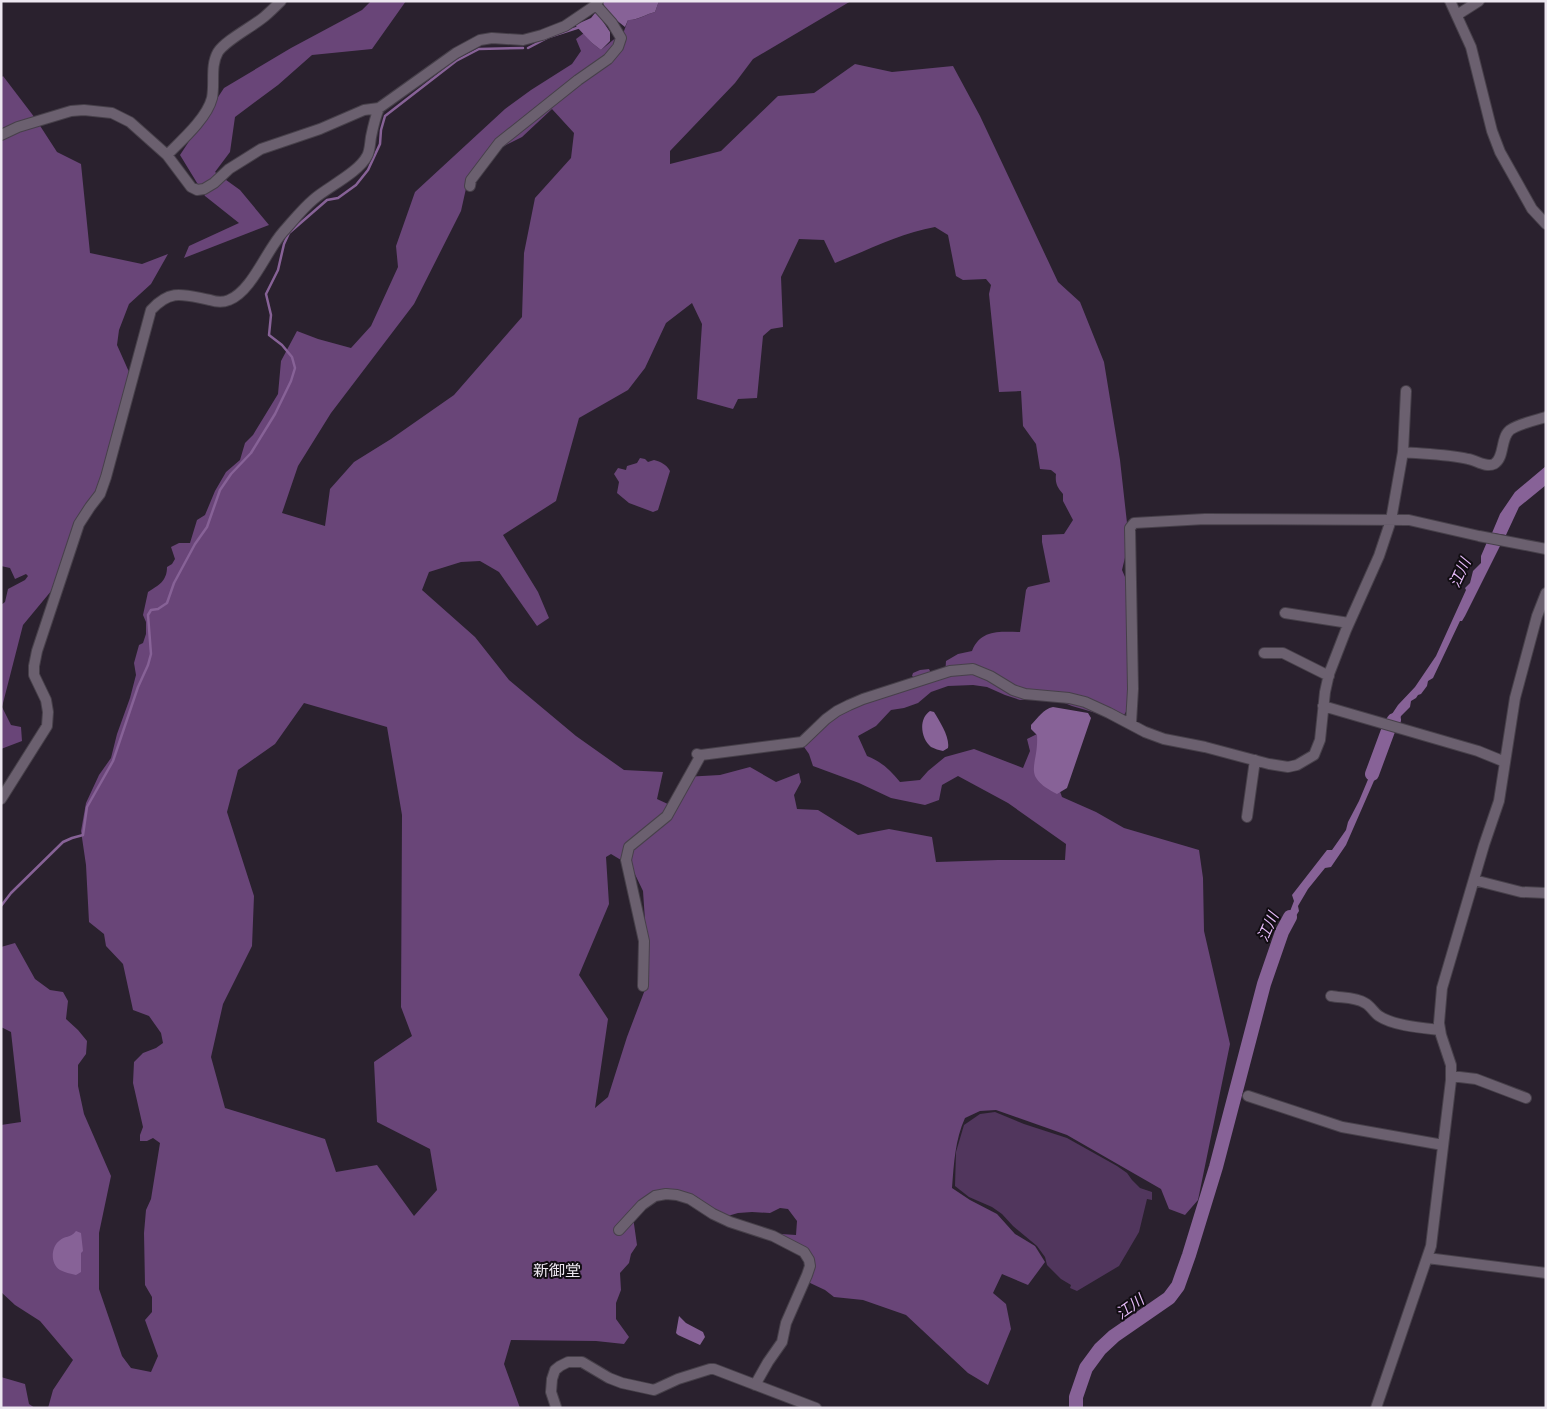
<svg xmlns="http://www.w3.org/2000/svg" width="1547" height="1409" font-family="Inter,'Noto Sans JP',sans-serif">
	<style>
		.green { fill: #51365d }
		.forest { fill: #694578; fill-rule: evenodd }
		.water { fill: #876297 }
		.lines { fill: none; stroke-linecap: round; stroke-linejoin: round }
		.stream { stroke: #876297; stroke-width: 2.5 }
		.river { stroke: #876297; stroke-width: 14 }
		.minor-casing { stroke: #47404a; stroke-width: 12 }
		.minor { stroke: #6b606f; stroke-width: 10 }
		.labels { text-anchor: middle; stroke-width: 4; stroke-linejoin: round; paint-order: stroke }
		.water-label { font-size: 15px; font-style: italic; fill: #e6bbf9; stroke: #110d12 }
		.quarter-label { font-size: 16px; fill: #ede7f0; stroke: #110d12 }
	</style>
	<rect width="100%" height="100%" fill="#2a212e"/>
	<!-- green -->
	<path class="green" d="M995 1112 1024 1124 1067 1138 1117 1166 1127 1173 1132 1180 1140 1188 1152 1192V1200L1147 1199 1139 1232 1119 1266 1077 1291 1070 1288 1071 1285 1061 1279 1047 1265 1045 1257 1037 1246 1013 1226 1002 1214 992 1207 969 1197 955 1186 956 1152 964 1125 980 1114Z"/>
	<!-- forest -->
	<path class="forest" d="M371 1H406L372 49 312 55 278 85 235 117 230 152 215 172 240 190 269 225 184 258 189 246 239 223 205 196 180 155 224 88 291 48 362 10Z
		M659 1H851L753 59 735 83 670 151V164L721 151 778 96 814 93 855 64 892 72 953 66 980 116 1058 282 1080 302 1104 362 1120 460 1129 541 1122 570 1129 586 1130 664 1127 710 1124 715 1110 717 1072 706 1052 698 1020 700 1005 695 987 687 973 685 948 686 931 692 918 703 904 708 891 710 876 726 858 736 867 756C882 762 890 770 900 782L920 780 928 771 945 757 974 749 1023 768 1030 751 1027 739 1039 733 1062 797 1096 812 1124 828 1199 850 1203 878 1204 931 1230 1044 1198 1200 1185 1215 1169 1209 1161 1189 1067 1135 996 1110 980 1111 965 1118C955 1140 954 1163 952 1188L970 1200 997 1214 1015 1234 1035 1246 1045 1262 1028 1285 1002 1274 993 1293 1006 1304 1011 1329 988 1385 968 1373 906 1315 863 1300 834 1297 825 1290 808 1282 813 1264 782 1236 781 1234 796 1235 797 1221 788 1209 780 1208 770 1213 752 1212 738 1213 714 1220 712 1211 675 1192 632 1210 637 1245 631 1254 629 1263 620 1273 621 1290 616 1303V1319L629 1337 624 1344 596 1341 511 1340 504 1364 520 1408H48L53 1390 73 1360 40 1321 15 1305 1 1292V1125L21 1122 11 1032 1 1027V947L15 943 35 979 50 990 63 992 68 1001 66 1019 78 1030 87 1041 86 1054 78 1065V1086L84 1114 111 1176 99 1233V1289L122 1356 131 1368 151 1372 158 1356 145 1320 152 1312V1297L145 1285 144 1233 146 1210 151 1199 160 1143 153 1138 147 1141H140V1135L143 1127 133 1083 134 1062 143 1053 156 1048 163 1043 161 1033 149 1016 133 1010 123 964 106 946 104 934 89 922 86 865 81 831 86 803 99 775 111 758 117 734 130 698 136 675 134 663 139 645 143 643 146 634V622L143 615 148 592C159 585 167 581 167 567L172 564 175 559 171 547 179 543H190L197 520 205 515 215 491 226 472 240 460 245 443 253 435 278 394 281 361 297 331 318 339 351 348 371 326 398 267 396 246 415 192 505 109 531 90 572 64 581 51 576 39 584 33 592 43 601 50 624 31 628 20C637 21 646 14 655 12ZM552 109 574 133 571 158 535 198 524 253 522 317 454 395 391 439 354 462 330 489 325 526 282 513 298 466 331 413 414 304 461 211 469 175 496 150 522 137ZM935 227 948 235 956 276 963 280 986 279 991 285 989 294 999 392 1021 391 1023 426 1036 444 1040 469 1051 470 1056 474C1055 483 1057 487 1063 494V501L1073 520 1064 534 1042 535V542L1050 582 1028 587 1026 590 1020 632C1000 632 981 629 972 651L958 654 946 661 945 675 931 673 929 669 920 670 913 673 912 676 915 678 830 711 802 744 809 754 813 766 859 783 891 798 925 805 939 800 942 785 958 776 1008 803 1066 844 1065 860H998L936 862 932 837 889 829 858 835 818 810 797 809 794 795 801 782 799 773 776 782 750 767 720 775 684 777 670 805 657 799 663 772 624 770 576 736 509 680 475 637 422 590 429 572 461 562 480 561 499 572 537 626 549 618 538 592 503 535 556 501 579 418 628 390 645 368 666 323 692 303 702 324 697 399 733 409 738 399 757 398 763 336 771 329 783 327 781 277 799 239 824 240 835 263C868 250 901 233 935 227ZM304 703 387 727 402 815 401 1007 412 1036 374 1062 377 1122 430 1149 437 1190 414 1216 377 1165 336 1172 325 1139 225 1108 211 1057 223 1004 252 946 254 896 227 812 238 770 275 744ZM611 854 631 866 643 891 649 979 627 1037 608 1097 595 1108 608 1019 579 975 609 904 606 857Z
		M3 76 35 118 57 152 81 164 90 253 142 264 168 254 151 284 129 304 119 330 117 345 129 372 101 481 64 558 52 590 23 625 2 707 11 725 21 727 22 741 1 749V605L5 602 8 589 25 580 28 576 26 574 15 579 10 568 1 566V78Z
		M640 458 645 459 648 462 654 460C661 462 666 464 670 471L658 510 653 512 629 503 617 493 619 482 614 474 618 468 626 470 627 466 637 463Z
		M1 1377 25 1384 29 1404 35 1408H1Z"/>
	<!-- water -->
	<path class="water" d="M602 1H659L655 12C646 14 636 21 628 20L625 27C616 20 606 12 602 1Z
		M595 13 598 14 610 32V41L601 50 592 43 575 25 591 18Z
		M1546 466V485L1519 507 1506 535 1492 533 1500 514 1515 492Z
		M1487 542 1501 544 1465 616 1462 621H1460L1433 678 1428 681 1427 686 1421 694 1418 695 1416 698 1411 701 1410 707 1401 716 1399 723 1388 720 1398 705 1415 687 1436 656 1466 590 1465 588 1470 583 1473 571 1481 563V556Z
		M1053 707 1088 713 1091 718 1067 788 1057 794C1020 775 1039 767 1037 735L1031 729V725C1038 718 1043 709 1053 707Z
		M930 711 934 712C940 722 950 737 948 748L943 751C939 750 935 749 931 747 921 739 918 719 930 711Z
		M1379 757 1382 760 1380 767 1346 845 1331 867 1325 868 1308 889 1298 906 1299 911 1288 929H1286L1282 932 1294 901 1292 895 1327 850H1332L1346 830 1348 822 1359 801 1377 758Z
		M76 1231 81 1233 83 1251 81 1253V1272L76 1275C71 1274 64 1272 60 1270 50 1264 51 1247 59 1241 65 1235 70 1239 76 1231Z
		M679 1316 686 1323 703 1332 705 1337 700 1345 678 1335 676 1333Z"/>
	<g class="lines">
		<!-- stream -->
		<path class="stream" d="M528 48 549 37 580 27
			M1 906 11 893 63 842 72 838 83 835 87 807 113 761 138 687 148 665 151 654 148 615 151 610 158 609 167 603 174 583 195 544 207 527 220 490 231 474 251 453 275 414 291 381 295 368 292 357 282 345 269 335 271 315 266 294 278 270 284 244 289 233 327 200 338 198 356 185 368 170 380 144 381 130 385 116 456 61 479 49 523 48"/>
		<!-- river -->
		<path class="river" d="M1372 774 1389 728 1394 720
			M1076 1408V1397L1086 1368 1100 1349 1114 1336 1169 1298 1178 1286 1189 1255 1216 1167 1264 984 1282 932 1290 917"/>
		<defs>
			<path id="minor" d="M1450 1 1471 47 1492 131 1500 152 1532 209 1546 224
				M1457 15 1479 1
				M1 135 18 127 71 111 84 110 112 113 130 122 167 155 191 187 197 190 204 189 214 183 229 169 261 149 320 129 364 110 379 108 456 53 480 40 492 38 523 40 542 35 565 26 596 5 598 1
				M167 155C182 140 207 118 212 98 215 83 210 66 218 52 226 40 252 27 264 17 270 12 276 6 281 1
				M470 186 471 180 499 143 578 80 608 59 618 47 621 38 612 23 596 5
				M1403 452C1424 454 1448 454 1468 459 1476 460 1486 468 1494 464 1505 458 1500 438 1510 430 1518 424 1536 420 1546 417
				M1285 613 1349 623
				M1264 653H1283L1329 676
				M1323 706 1478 751 1505 762
				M1131 723 1133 689 1130 528 1134 523 1205 519 1409 520 1479 536 1546 549
				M697 754 701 755 802 742 826 719 837 711 849 705 863 699 950 671 973 669 990 676 1013 690 1025 694 1069 698 1085 702 1109 713 1145 732 1164 739 1205 747 1269 764 1288 767 1297 765 1314 755 1320 740 1325 692 1329 674 1346 630 1379 556 1391 520 1403 452 1406 391
				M1 799 47 726 48 712 46 700 34 675V666L37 651 79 524 90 507 100 494 106 477 151 310C171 288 184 295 210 300 216 302 222 303 229 300 252 291 266 251 283 232 293 221 302 209 314 199 328 187 359 172 367 156 370 151 370 143 371 137 373 127 375 118 379 108
				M1247 817 1255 760
				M1474 880 1521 892 1546 893
				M643 986 644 941 626 860 629 847 667 816 701 755
				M1331 996C1341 998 1356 997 1365 1003 1371 1006 1374 1013 1379 1016 1394 1026 1423 1028 1440 1030
				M1451 1076 1476 1079 1526 1098
				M1248 1096 1342 1127 1443 1145
				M619 1230 642 1205 655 1196 666 1194 677 1195 690 1199 713 1214 730 1222 773 1236 804 1252 809 1260 810 1266 807 1275 786 1323 782 1342 768 1362 755 1385
				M1427 1258 1546 1273
				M556 1407 551 1392 552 1379 555 1370 560 1366 568 1362H582L609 1378 622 1383 654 1390 678 1379 710 1369H714L816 1408
				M1376 1408 1431 1246 1451 1080V1065L1441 1035 1439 1023 1442 988 1484 845 1499 801 1515 698 1537 616 1546 593"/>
		</defs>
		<!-- minor casing -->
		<use href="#minor" class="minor-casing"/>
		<!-- minor -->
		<use href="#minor" class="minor"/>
	</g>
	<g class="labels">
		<!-- water labels -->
		<g class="water-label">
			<text transform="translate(1460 573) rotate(-65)" y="5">江川</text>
			<text transform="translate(1268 927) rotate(-66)" y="5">江川</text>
			<text transform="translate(1130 1307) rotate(-36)" y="5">江川</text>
		</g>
		<!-- quarter labels -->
		<g class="quarter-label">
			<text x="557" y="1276">新御堂</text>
		</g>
	</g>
	<!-- border -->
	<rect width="1547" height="1409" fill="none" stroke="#ede7f0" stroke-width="5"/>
</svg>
